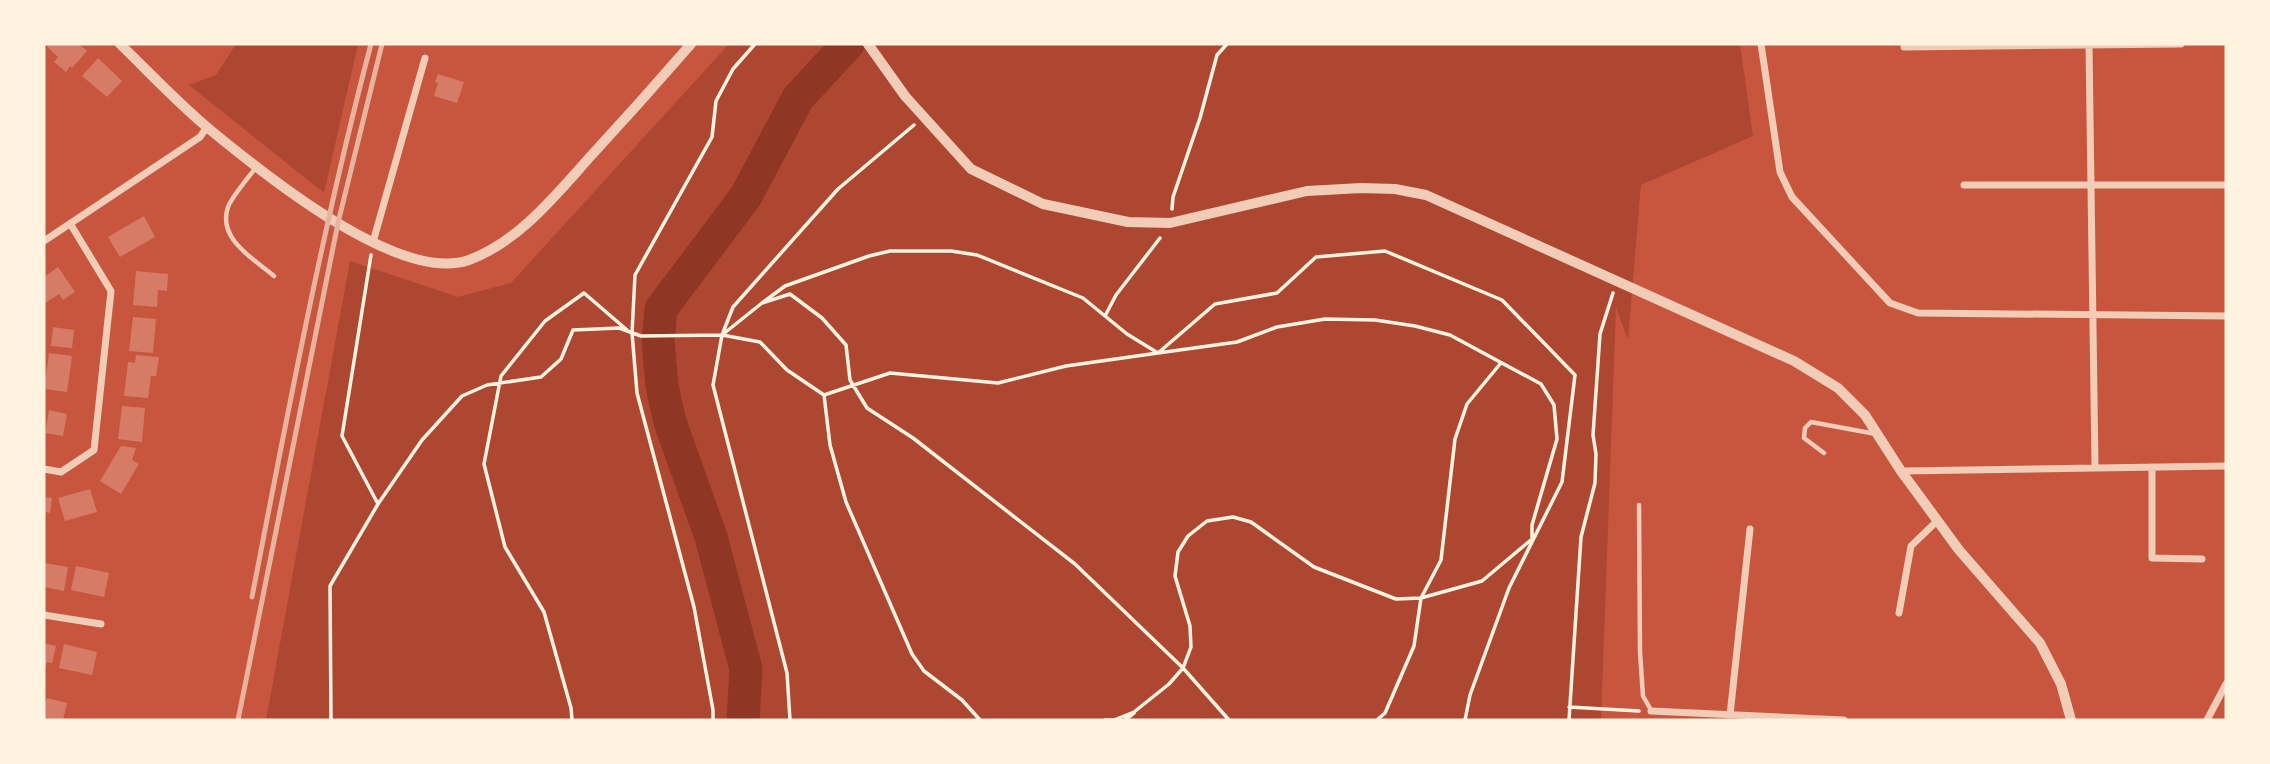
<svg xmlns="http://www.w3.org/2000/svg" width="2270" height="764" font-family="Ubuntu,sans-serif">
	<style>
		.green { fill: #ae4732 }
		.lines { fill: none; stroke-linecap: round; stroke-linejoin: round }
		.river { stroke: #8f3625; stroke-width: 33 }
		.building { fill: #d67c66 }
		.path { stroke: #fff3e0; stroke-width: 3.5 }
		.service { stroke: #f1ccb7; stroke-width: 4.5 }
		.minor { stroke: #f1ccb7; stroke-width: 7 }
		.tertiary { stroke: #f1ccb7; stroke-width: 10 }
		.rail { stroke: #e9b49f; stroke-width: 5 }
	</style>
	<rect width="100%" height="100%" fill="#c8553d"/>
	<!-- green -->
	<path class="green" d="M236 44H358L324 193 189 85 216 75Z
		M729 44H1740L1753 136 1641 185 1628 340 1616 307 1601 720H266L350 261 458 297 511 283Z"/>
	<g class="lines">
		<!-- river -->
		<path class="river" d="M743 720 746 669 711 537 670 422 662 386 658 341 661 309 746 196 798 98 848 44"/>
	</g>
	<!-- building -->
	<path class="building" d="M50 44H79L87 51 72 68 70 66 66 72 54 62 58 57 47 47Z
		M98 58 122 81 107 97 82 76Z
		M438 74 464 82 457 103 434 96 438 83 435 82Z
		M144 216 155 237 120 257 108 237Z
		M58 267 75 292 63 300 59 294 44 304V277Z
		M136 271 168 274 167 291 158 290 157 307 133 305Z
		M133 317 156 319 153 353 129 351Z
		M53 327 74 330 72 348 51 346Z
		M49 353 72 356 67 392 44 389Z
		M136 355 159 357 156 376H151L148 398 124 396 128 362 135 363Z
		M122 406 145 408 142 442 118 439Z
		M49 410 67 414 63 436 45 433Z
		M121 446 136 448 132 460 139 464 121 494 100 481Z
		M90 489 97 512 65 521 58 498Z
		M44 497 52 498 50 513 46 512 45 518Z
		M44 563 68 567 64 591 44 587Z
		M76 566 109 573 104 597 71 590Z
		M44 643 56 646 52 663 47 662 45 669Z
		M64 644 97 652 92 675 59 668Z
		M47 698 67 703 63 720H44V705Z"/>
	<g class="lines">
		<!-- path -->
		<path class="path" d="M1172 209 1173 197 1200 118 1217 55 1227 44
			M371 255 342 436 378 504
			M762 303 785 286 869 256 890 251H951L977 255 1083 298 1127 334 1158 353 1237 342 1277 327 1325 319 1375 320 1415 326 1450 335 1541 384 1554 405 1557 439 1532 525V539L1482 581 1421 598 1396 599 1314 567 1251 522 1233 517 1207 521 1188 536 1178 552 1175 576 1190 626 1191 647 1183 668 1169 684 1134 712 1114 720H1105
			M1105 316 1116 295 1160 238
			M722 335 762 303 790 294 822 318 846 345 850 380 867 408 913 438 1075 564 1183 668 1229 720
			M824 395 830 445 846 502 912 654 924 671 962 700 980 720
			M1569 707 1639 711
			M331 720 330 586 378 504 422 440 462 396 487 385 541 377 561 359 573 330 619 328 641 336 722 335 760 342 787 370 824 395 890 373 998 383 1066 366 1158 353 1215 304 1277 293 1316 257 1385 251 1502 300 1575 375 1562 482 1509 588 1470 695 1465 720
			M572 720 571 708 544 612 505 547 484 464 501 376 545 321 584 293 627 330
			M713 720V710L694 607 637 393 632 333 635 275 712 137 716 101 733 69 755 44
			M790 720 787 673 713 385 722 335 733 307 838 189 914 125
			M1125 720 1134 713
			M1377 720 1385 713 1414 646 1421 598 1441 560 1455 439 1467 404 1500 364
			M1569 720 1581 537 1595 483 1596 454 1593 435 1600 334 1613 293"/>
		<!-- service -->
		<path class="service" d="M257 166C249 177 233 195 228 207 217 239 254 259 274 276
			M1824 453 1804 438 1805 428 1811 422 1876 434
			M1639 505 1640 652 1643 696 1651 710"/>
		<!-- minor -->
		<path class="minor" d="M1761 44 1780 172 1792 197 1890 303 1918 313 2226 316
			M2089 45 2095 467
			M1904 47 2181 44
			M1964 185H2226
			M44 241 200 137 207 127
			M373 242 425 58
			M2152 467V558L2202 559
			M44 469 61 472 94 450 111 291 71 225
			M1901 471 2226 466
			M1899 613 1911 546 1937 521
			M44 615 101 624
			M1651 711 1844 720
			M1730 715 1750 529
			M2207 720 2226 684"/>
		<!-- tertiary -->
		<path class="tertiary" d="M120 44C149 72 177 102 208 128 260 171 399 285 469 260 518 242 555 196 589 158 624 120 658 82 691 44
			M868 44 905 96 971 169 1043 204 1128 222 1170 223 1307 191 1361 188 1395 189 1426 195 1794 361 1838 388 1865 415 1901 471 1959 550 2040 643 2061 684 2071 720"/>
		<!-- rail -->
		<path class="rail" d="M252 597C288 411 323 226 371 44
			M238 720 338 223 382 44"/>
	</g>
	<!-- border -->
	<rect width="2270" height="764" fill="none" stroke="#fff3e0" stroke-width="91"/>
</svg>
